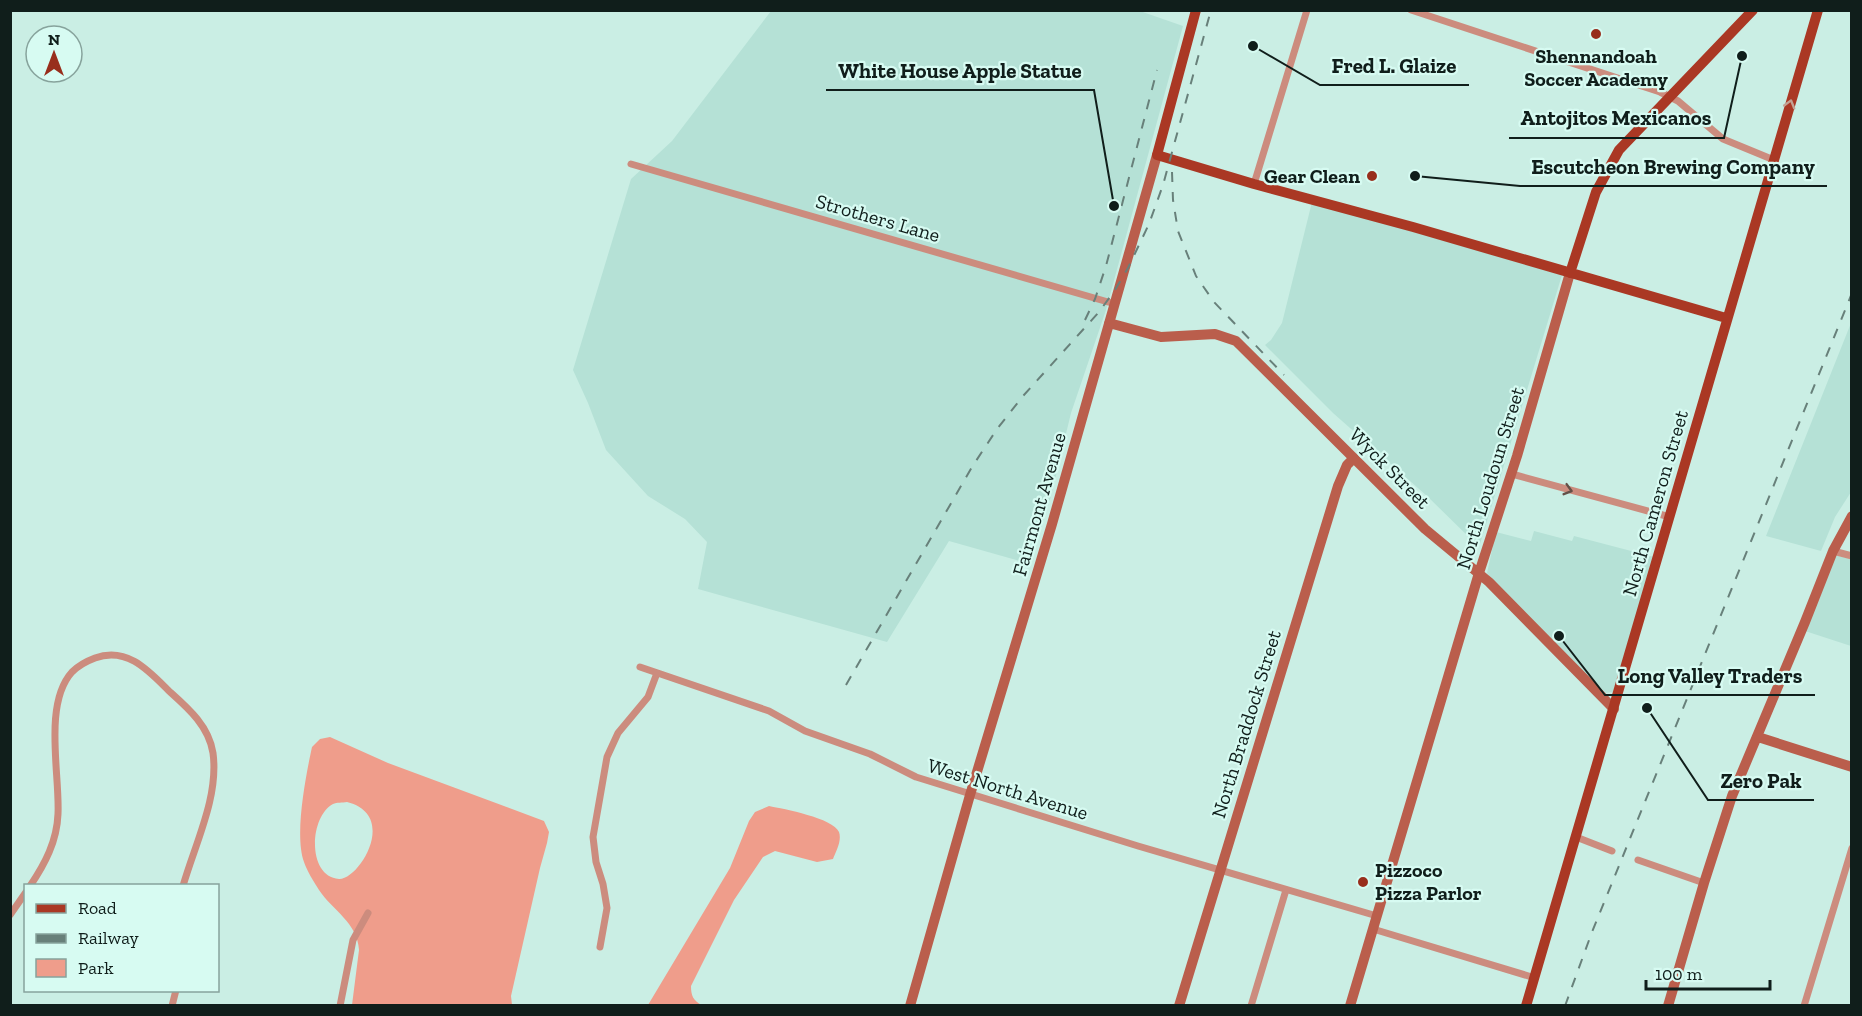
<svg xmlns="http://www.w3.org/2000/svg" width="1862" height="1016" font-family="'Zilla Slab',serif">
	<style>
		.built { fill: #b5e1d6 }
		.green { fill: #ef9d8b; fill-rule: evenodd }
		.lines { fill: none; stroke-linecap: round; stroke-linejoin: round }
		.street { stroke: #cc8c7e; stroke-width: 7 }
		.secondary { stroke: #ba5e4c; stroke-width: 10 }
		.primary { stroke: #aa3824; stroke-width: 10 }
		.rail { stroke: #68807a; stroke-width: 2; stroke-dasharray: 10 10; stroke-linecap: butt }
		.oneway { stroke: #c3a395 }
		.oneway2 { stroke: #655048 }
		.poi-dot { fill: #982e1c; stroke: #d7fbf2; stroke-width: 2 }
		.labels { text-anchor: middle; stroke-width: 4.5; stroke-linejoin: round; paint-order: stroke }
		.poi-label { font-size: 20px; font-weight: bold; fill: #101e1b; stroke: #d7fbf2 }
		.street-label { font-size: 20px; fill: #101e1b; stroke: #d7fbf2 }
		.leader { fill: none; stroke: #101e1b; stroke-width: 2 }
		.callout-dot { fill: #101e1b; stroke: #d7fbf2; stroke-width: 2 }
		.callout-label { font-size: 21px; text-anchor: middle; font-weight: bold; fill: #101e1b; stroke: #d7fbf2; stroke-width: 4.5; stroke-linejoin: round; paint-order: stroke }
	</style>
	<rect width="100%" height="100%" fill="#caeee4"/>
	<!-- built -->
	<path class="built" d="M1137 10 1183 26 1106 310 1071 413 1051 496 1030 564 949 541 887 642 698 589 707 542 685 519 648 496 606 450 588 403 573 370 631 179 672 141 771 11Z
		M1312 202 1562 275 1480 544H1476L1427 496 1333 413 1265 345 1271 340 1282 323Z
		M1851 323V492L1835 517 1821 551 1766 536Z
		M1534 531 1572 541 1574 536 1654 557 1613 692 1605 693 1495 584 1487 573 1496 532 1531 541Z
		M1835 555 1851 559V646L1805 631Z"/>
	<!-- green -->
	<path class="green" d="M330 737 388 763 544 821 549 832 547 843 540 868 511 996 512 1005H352L359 950C357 922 333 911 319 890 314 882 307 871 304 862 294 835 306 775 312 747L320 739ZM347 802C399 815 359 880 339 879 307 877 309 817 333 804 337 802 342 803 347 802Z
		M769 806C784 809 833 818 839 832 842 841 836 851 833 859L817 862 775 851 763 857 734 900 691 986C691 995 693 1001 702 1005H648L730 868 749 821 755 812Z"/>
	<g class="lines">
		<!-- street -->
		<path class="street" d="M1411 10 1660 92 1678 101 1723 139 1774 160
			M631 164 1115 304
			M1254 184 1307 10
			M1512 474 1670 517
			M1833 551 1852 556
			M640 667 769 711 805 731 870 754 916 777 1138 846 1377 916
			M1576 837 1612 851
			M1638 860 1704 883
			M30 886C45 864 57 841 58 814 60 775 43 704 72 672 79 665 87 661 95 658 127 646 149 671 169 691 188 708 209 726 213 753 219 797 195 844 183 886
			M10 915 26 892
			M1373 929 1535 978
			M600 947 607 908 603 884 596 862 593 837 607 757 618 733 648 697 657 673
			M172 1006 176 990
			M340 1006 353 940 368 913
			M1251 1006 1286 890
			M1804 1006 1852 848"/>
		<!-- secondary -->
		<path class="secondary" d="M1109 323 1161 337 1215 334 1236 341 1425 529 1489 582 1614 709
			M1758 737 1852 767
			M910 1006 970 795 1052 524 1157 155
			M1179 1006 1338 486 1347 465 1354 458
			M1350 1006 1479 573 1517 456 1570 273
			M1668 1006 1704 883 1732 796 1805 622 1833 551 1852 516"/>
		<!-- primary -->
		<path class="primary" d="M1196 10 1157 155 1254 184 1413 227 1726 318
			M1570 273 1596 192 1619 150 1753 10
			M1526 1006 1818 10"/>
		<!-- rail -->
		<path class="rail" d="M1172 172 1173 200 1178 231 1196 276 1214 302 1284 375
			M1085 320 1095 299 1106 266 1157 70
			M846 685 972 467 997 429 1023 396 1099 312 1115 290 1128 268 1149 224 1163 185 1211 10
			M1565 1006 1592 932 1852 293"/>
	</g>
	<!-- one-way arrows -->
	<defs><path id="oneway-chevron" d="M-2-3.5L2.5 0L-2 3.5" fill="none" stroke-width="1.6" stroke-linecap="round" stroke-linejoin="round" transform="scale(1.5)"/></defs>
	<use class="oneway" href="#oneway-chevron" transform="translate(1790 104) rotate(-74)"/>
	<use class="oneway2" href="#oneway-chevron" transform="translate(1568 490) rotate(16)"/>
	<!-- markers -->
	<g class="poi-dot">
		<circle cx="1596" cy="34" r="6"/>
		<circle cx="1372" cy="176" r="6"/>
		<circle cx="1363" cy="882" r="6"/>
	</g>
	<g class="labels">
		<!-- poi labels -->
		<g class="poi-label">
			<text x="1596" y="63">Shennandoah<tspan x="1596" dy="23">Soccer Academy</tspan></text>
			<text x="1360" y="183" text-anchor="end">Gear Clean</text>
			<text x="1375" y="877" text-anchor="start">Pizzoco<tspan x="1375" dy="23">Pizza Parlor</tspan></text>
		</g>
		<!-- street labels -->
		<g class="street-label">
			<text transform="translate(878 218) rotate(16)" y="7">Strothers Lane</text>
			<text transform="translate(1390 468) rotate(45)" y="7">Wyck Street</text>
			<text transform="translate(1490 478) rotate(-73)" y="7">North Loudoun Street</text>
			<text transform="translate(1655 503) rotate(-74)" y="7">North Cameron Street</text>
			<text transform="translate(1039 504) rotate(-74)" y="7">Fairmont Avenue</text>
			<text transform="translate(1246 724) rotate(-73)" y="7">North Braddock Street</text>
			<text transform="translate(1008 789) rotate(17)" y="7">West North Avenue</text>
		</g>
	</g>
	<!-- callouts -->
	<path class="leader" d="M1253 46L1320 85H1469M1114 206L1094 90H826M1742 56L1724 138H1509M1415 176L1520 186H1827M1559 636L1605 695H1815M1647 708L1708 800H1814"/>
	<g class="callout-dot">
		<circle cx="1253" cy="46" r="6"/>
		<circle cx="1114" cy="206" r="6"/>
		<circle cx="1742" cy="56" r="6"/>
		<circle cx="1415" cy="176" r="6"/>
		<circle cx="1559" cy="636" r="6"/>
		<circle cx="1647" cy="708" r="6"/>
	</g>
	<g class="callout-label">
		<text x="1394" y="73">Fred L. Glaize</text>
		<text x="960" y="78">White House Apple Statue</text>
		<text x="1616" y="125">Antojitos Mexicanos</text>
		<text x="1673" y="174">Escutcheon Brewing Company</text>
		<text x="1710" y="683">Long Valley Traders</text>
		<text x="1761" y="788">Zero Pak</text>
	</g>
	<!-- border -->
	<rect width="1862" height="1016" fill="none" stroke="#101e1b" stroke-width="24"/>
	<!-- legend -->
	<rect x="24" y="884" width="195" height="108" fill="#d7fbf2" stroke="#87a39c" stroke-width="1.5"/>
	<rect x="36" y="904" width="30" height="9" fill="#aa3824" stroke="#87a39c" stroke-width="1.5"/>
	<text x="78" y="914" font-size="18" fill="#101e1b">Road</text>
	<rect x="36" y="934" width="30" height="9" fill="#68807a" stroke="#87a39c" stroke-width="1.5"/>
	<text x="78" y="944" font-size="18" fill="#101e1b">Railway</text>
	<rect x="36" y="959" width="30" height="18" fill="#ef9d8b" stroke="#87a39c" stroke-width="1.5"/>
	<text x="78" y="974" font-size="18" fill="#101e1b">Park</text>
	<!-- north arrow -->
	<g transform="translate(54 54)"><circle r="28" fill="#d7fbf2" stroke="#87a39c" stroke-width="1.5"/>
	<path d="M0-4.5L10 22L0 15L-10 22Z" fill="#982e1c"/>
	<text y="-9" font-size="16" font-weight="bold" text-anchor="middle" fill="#101e1b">N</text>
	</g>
	<!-- scale -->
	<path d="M1646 980v9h124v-9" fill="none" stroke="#101e1b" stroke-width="3"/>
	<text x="1655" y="980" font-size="18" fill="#101e1b" stroke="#d7fbf2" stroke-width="4.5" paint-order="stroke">100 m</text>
</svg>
